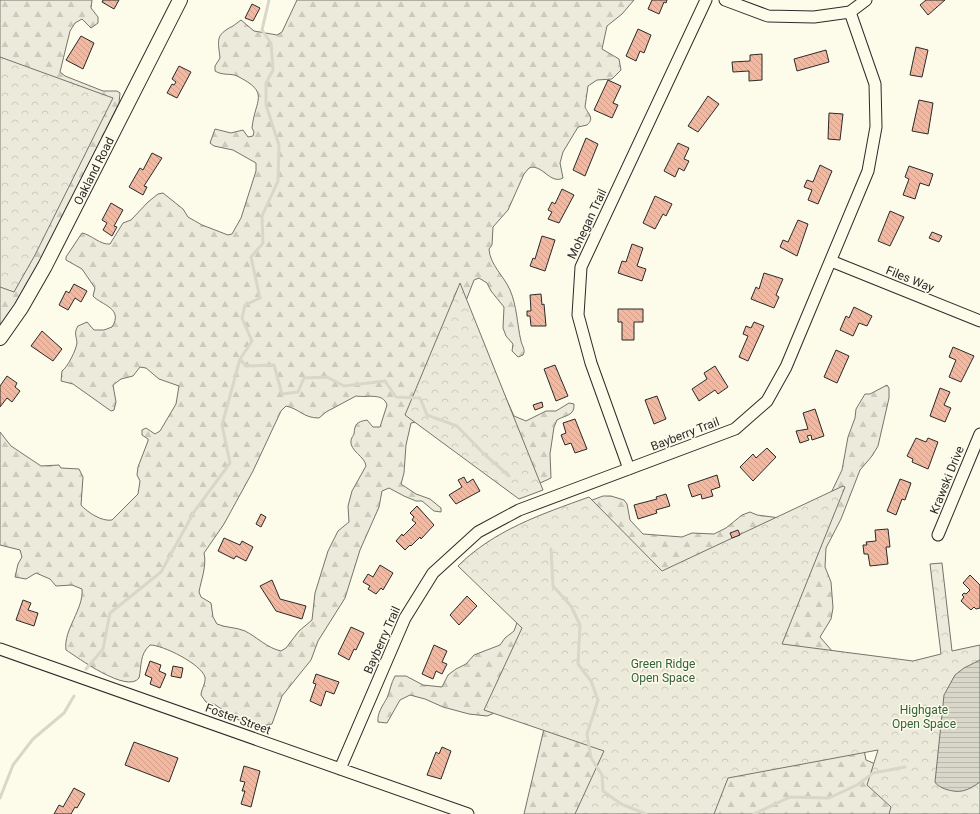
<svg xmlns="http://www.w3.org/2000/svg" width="980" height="814" font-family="Roboto,sans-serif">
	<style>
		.forest { fill: url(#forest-firs); stroke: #74746e; fill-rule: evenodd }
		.park { fill: url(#park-crowns); stroke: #74746e }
		.water { fill: url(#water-rules); stroke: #74746e }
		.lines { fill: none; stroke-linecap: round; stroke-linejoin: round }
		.stream { stroke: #d8d7c9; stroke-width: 3 }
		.building { fill: url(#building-back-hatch); stroke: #2b2b2b }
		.minor-casing { stroke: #2b2b2b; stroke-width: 13 }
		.major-casing { stroke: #2b2b2b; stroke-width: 16 }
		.minor { stroke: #fdfbea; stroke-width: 11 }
		.major { stroke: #fdfbea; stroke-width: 14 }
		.labels { text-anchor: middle; stroke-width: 3; stroke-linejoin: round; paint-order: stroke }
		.street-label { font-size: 12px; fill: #2b2b2b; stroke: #fdfbea }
		.park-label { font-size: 12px; fill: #34623c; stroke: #fdfbea }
	</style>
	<defs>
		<pattern id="forest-firs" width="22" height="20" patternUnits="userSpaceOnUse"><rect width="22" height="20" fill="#ecebdb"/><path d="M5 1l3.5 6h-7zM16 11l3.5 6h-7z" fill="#cbcabc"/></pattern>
		<pattern id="park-crowns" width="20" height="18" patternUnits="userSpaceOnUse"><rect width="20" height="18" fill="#ecebdb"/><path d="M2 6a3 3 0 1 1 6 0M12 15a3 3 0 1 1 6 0" fill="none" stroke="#cbcabc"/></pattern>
		<pattern id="water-rules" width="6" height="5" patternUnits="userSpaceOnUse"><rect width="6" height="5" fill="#d8d7c9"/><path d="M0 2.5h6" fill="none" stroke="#bab9ad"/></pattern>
		<pattern id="building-back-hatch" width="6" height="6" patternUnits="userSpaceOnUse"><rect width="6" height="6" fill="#f2b8a0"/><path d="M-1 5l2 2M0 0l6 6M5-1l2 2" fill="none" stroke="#d09e8a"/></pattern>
	</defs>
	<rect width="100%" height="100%" fill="#fdfbea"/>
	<!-- forest -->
	<path class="forest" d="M0 0H92L91 8 98 17V23L91 28 82 19 75 23 70 31 60 72 65 76 103 91H117L120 93 119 103 20 304 0 328Z
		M297 0H634L622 14 607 26 602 49 619 59 621 70 612 79 597 80 588 86 585 107C588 114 595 118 587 125L578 127 563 152 560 163 563 178C550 185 542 163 529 168L524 174 508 210 493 227 492 245 489 249C490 265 504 276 510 290 517 306 517 324 521 341 522 346 526 350 523 355L518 357 512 351 513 344 506 336 503 328 504 307 491 291 487 283 479 278 474 280 464 306 514 416 526 421 546 411H556L569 403 574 404C575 416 565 415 557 420L554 427 550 454 551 478 538 484 416 422 411 423 406 445 404 473 401 484 416 494 430 499 441 508V512L434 511 422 501H416L404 496 389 488 382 491 379 507 360 550 345 598 318 641 311 660 282 696 272 724 258 727 251 726 237 719 214 704 206 702 201 695C201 690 206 683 205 677 201 664 163 645 150 645 139 655 142 666 139 678 127 694 77 657 66 650 63 630 84 609 82 589L72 585 56 586 50 579 36 573 26 579 15 577 18 564 22 557 20 550 0 545V432L11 446 41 466 59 465 61 468 79 469 83 477 81 505C87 512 102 522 112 520L138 494 140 481 137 475 138 467 148 441V439L142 435V430L146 428 155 434 160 431 176 404 179 386 159 379 146 368 140 367 133 376 121 379 113 385 116 402 114 410 111 411 73 384 61 381 62 371C67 368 77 349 77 342 76 336 74 332 78 326L87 322 94 330H104L112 327C124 308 101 305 93 296L95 288 82 269 66 260V257L82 233C92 235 100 245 110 244L123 223 131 220 148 202 158 194 163 193 183 209 188 217 202 225 228 235 232 234 241 218 256 171V163L233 150 214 146 210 143 215 129 231 133 243 130 248 137 253 136 254 132 252 128C255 99 271 93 237 76 231 73 223 76 215 71V66L220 58C218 40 215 35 233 26 236 24 238 22 241 20L254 31 277 35 282 32ZM356 396C367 398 383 392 387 405L380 427H373L367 420C356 422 355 424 354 434 353 436 352 437 351 440 349 451 365 456 366 466L352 491 348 506 349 522 338 531 328 551 315 593 312 620 299 631 286 648 281 651C267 648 257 637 245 631 236 627 226 628 217 624L213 617 211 603 201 597 199 592C201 580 207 566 204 553L224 524 253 471 281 411 286 406C300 409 303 418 319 418L326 412Z
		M887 385 889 388V398L878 446 872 456 860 470 841 519 826 548 825 567 831 582 833 608 831 619 820 637 833 652 864 750 866 760 880 766 904 814H524L547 716 497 712 487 716 469 714 443 707 425 699 410 695 400 700 387 723 378 722C377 713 383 705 387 698 390 691 391 683 395 676H406L423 685 442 687 448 675 456 669 466 664 474 655 500 645 505 638 514 631 519 617 587 502 603 496H611L624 500 627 504 630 520 643 534 682 537 692 533 714 534 726 528 742 515 750 512 757 515 780 518 831 493 842 470 848 437 855 418 856 409 865 394H870Z"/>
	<!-- park -->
	<path class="park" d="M0 57 113 98 35 255 14 292 0 287Z
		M460 283 543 490 519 499 405 415Z
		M843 486 845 487 782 644 913 661 941 654 930 564 942 563 952 651 980 645V814H889L891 807 867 785 878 750 728 778 714 814H575L604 751 484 710 522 628 458 566C494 530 542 514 589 497L662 571Z"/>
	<!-- water -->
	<path class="water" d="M980 660V782C967 791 960 794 945 789 941 787 937 786 935 782L944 695 955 675 964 668Z"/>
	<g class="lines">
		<!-- stream -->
		<path class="stream" d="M269 0 262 30 271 43 273 70 266 83V105L279 145 278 181 262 216 263 243 251 257 260 298 245 305 242 318 252 341 240 359 246 366 274 365 282 394 298 392 304 378 327 377 344 386 385 381 396 397 420 398 427 415 457 426 484 454 509 476
			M551 549 553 586 571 606 580 625 578 664 591 681 598 700 587 734 591 758 602 775 603 791 621 804 646 814
			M86 669 103 649 110 613 161 572 194 512 230 463 222 425 240 359
			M0 798 13 765 33 739 64 713 74 696
			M754 814 790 797 829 798 857 785 873 773 905 767"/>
	</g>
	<!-- building -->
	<path class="building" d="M103 0H119L114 9 102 2Z
		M652 0H667L666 3 664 2 659 14 648 9Z
		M926 0H945L928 15 920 5Z
		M252 4 260 8 253 21 245 18Z
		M638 29 651 35 644 53 640 51 636 61 626 56Z
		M81 36 94 43 83 69 66 60Z
		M916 47 928 50 922 77 910 75Z
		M826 50 829 62 797 71 794 59Z
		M762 54V80L749 81V71L733 72 732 62 750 61V55Z
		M179 66 191 72 177 98 167 93 172 84 174 85 176 82 172 79Z
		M608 80 621 86 613 103 618 105 612 118 594 110Z
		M708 96 719 104 698 132 688 126Z
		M919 100 933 103 928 134 912 131Z
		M829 113 843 114 840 140 828 139Z
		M586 138 598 144 585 176 573 170Z
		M678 143 689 148 684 159 689 161 684 171 679 168 675 177 664 171Z
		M152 153 162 158 144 186 147 187 143 195 129 187 140 168 143 170Z
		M820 165 832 171 818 204 808 200 812 190 804 187 807 180 813 182Z
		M909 166 933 174 929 186 920 183 915 199 903 195 909 179 905 177Z
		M562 189 574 195 559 223 548 219 552 212 548 210 552 202 555 204Z
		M655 196 672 204 666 216 663 214 655 229 643 223Z
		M111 203 123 210 114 226 117 227 112 236 103 230 107 223 102 220Z
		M890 211 904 217 890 246 878 241Z
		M798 220 808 224 797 256 780 247 783 240 788 242Z
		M932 232 942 236 939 242 929 238Z
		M542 236 555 240 545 271 530 266 533 258 535 259Z
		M632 244 643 248 637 266 646 269 642 281 618 273 622 261 626 262Z
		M764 273 783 279 776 295 779 297 774 308 751 299 756 287 759 289Z
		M74 284 87 291 81 302 75 298 68 310 59 305 66 291 69 293Z
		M541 294 542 305 544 304 546 326H531L530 316H527V311H531L530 295Z
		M854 307 872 316 867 326 859 323 853 336 840 330 846 316 849 318Z
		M618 309H643V322H634V340H622V322H618Z
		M754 322 764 326 748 361 739 357 748 336 743 334 746 326 751 328Z
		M42 331 62 349 53 361 31 346Z
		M953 347 974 356 961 382 949 377 956 360 949 357Z
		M836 350 849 356 837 383 824 377Z
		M555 365 568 396 556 401 544 369Z
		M715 366 728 387 718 394 715 390 699 401 692 389 707 379 704 373Z
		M7 376 17 383 15 387 20 391 12 402 7 398 0 407V386Z
		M940 388 950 392 944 405 951 408 945 422 930 416Z
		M657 396 666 419 654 424 645 400Z
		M542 402 543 407 535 410 533 405Z
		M815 409 824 436 812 440 811 435 807 436 809 440 800 443 796 431 808 429 803 413Z
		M575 419 587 449 575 453 571 443 565 445 561 435 566 433 563 423Z
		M916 438 926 442 928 438 938 442 928 469 912 462 913 459 907 456Z
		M767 448 776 457 753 481 740 467 753 454 756 458Z
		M717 475 720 487 711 490 713 496 702 499 701 494 692 497 688 485Z
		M464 477 467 483 473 479 480 491 456 504 449 495 462 487 458 480Z
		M900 479 911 483 905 500 902 499 896 515 887 511Z
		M666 494 670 506 656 510 657 513 638 519 634 505 657 499 656 497Z
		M417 506 434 525 421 539 420 537 411 546 410 545 405 550 396 541 402 534 403 536 416 523 412 520 414 517 410 513Z
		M261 514 266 517 261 527 256 524Z
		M888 529 890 547H886L888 564 870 566 868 554H864L863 545H867L866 542 876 541 875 530Z
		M738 530 740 535 732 538 730 533Z
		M224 538 240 545 242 541 253 547 246 561 236 556 234 559 218 551Z
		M380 565 393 573 383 590 381 588 376 594 368 589 370 586 363 582 368 574 373 577Z
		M970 575 980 585V608L976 609 974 607 971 610 961 601 964 597 962 595 964 593 966 594 970 590 963 583Z
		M272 580 280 599 306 606 302 619 276 611 260 586Z
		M467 596 477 606 459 625 450 615Z
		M23 600 31 603 28 610 38 613 34 626 16 620Z
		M351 627 364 633 356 650 354 649 349 660 338 654Z
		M434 645 447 651 442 662 447 664 442 674 436 671 433 679 422 674Z
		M150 661 161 665 159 671 166 674 160 688 150 684 152 678 145 675Z
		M173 666 183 668 181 678 171 676Z
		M316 674 339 682 334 694 326 691 321 706 310 701 316 684 313 683Z
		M134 742 178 758 169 782 125 765Z
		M442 747 451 751 441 779 427 775 436 752 439 754Z
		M244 766 260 771 251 807 241 804 245 791H242L245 782 240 781Z
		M74 788 85 794 77 808 75 807 71 814H54L59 805 63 807Z"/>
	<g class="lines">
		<defs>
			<path id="minor" d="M725 0 768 16 814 17 850 12 866 0
				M831 261 980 321
				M629 469 591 363 578 315 581 267 706 0
				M938 535 980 434
				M0 649 468 814
				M340 769 405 618 433 573 478 532 519 510 735 429 767 401 786 367 868 171 876 127 875 84 850 12"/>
			<path id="major" d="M0 338 21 308 45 266 180 0"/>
		</defs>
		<!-- minor casing -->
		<use href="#minor" class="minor-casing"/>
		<!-- major casing -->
		<use href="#major" class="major-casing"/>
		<!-- minor -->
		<use href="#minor" class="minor"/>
		<!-- major -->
		<use href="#major" class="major"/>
	</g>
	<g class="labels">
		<!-- street labels -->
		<g class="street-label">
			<text transform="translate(94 171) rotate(-63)" y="4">Oakland Road</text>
			<text transform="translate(587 224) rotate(-65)" y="4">Mohegan Trail</text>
			<text transform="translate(910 279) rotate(22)" y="4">Files Way</text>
			<text transform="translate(685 434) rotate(-21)" y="4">Bayberry Trail</text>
			<text transform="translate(947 480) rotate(-68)" y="4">Krawski Drive</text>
			<text transform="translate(382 640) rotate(-66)" y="4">Bayberry Trail</text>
			<text transform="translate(238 719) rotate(20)" y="4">Foster Street</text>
		</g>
		<!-- park labels -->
		<g class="park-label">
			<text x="663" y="668">Green Ridge<tspan x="663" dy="14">Open Space</tspan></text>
			<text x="924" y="714">Highgate<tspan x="924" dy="14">Open Space</tspan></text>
		</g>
	</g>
</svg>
